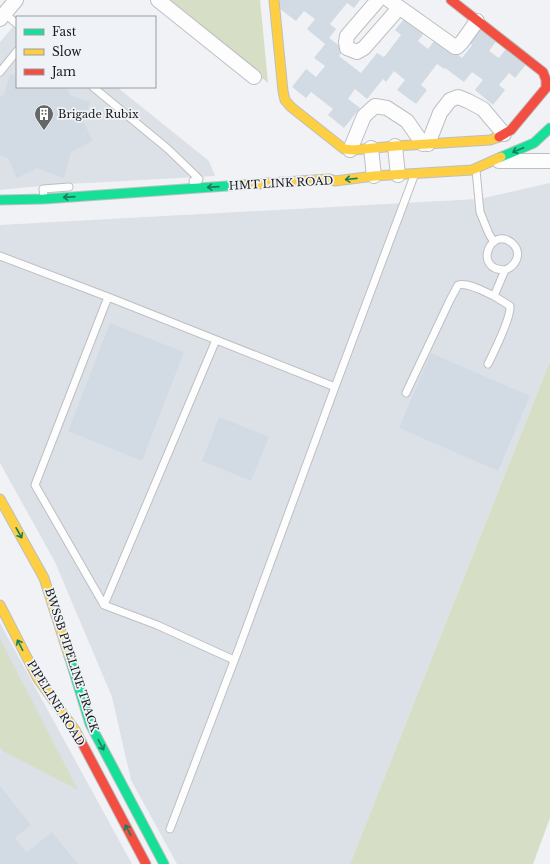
<svg xmlns="http://www.w3.org/2000/svg" width="550" height="864" font-family="'Libre Baskerville',serif">
	<style>
		.built { fill: #dce1e7 }
		.green { fill: #d6dec5 }
		.building { fill: #d2dbe4 }
		.lines { fill: none; stroke-linecap: round; stroke-linejoin: round }
		.lane-casing { stroke: #bdbfc1; stroke-width: 9 }
		.street-casing { stroke: #bdbfc1; stroke-width: 16 }
		.fast-casing { stroke: #bdbfc1; stroke-width: 11 }
		.slow-casing { stroke: #bdbfc1; stroke-width: 11 }
		.jam-casing { stroke: #bdbfc1; stroke-width: 11 }
		.lane { stroke: #fdfdfe; stroke-width: 7 }
		.street { stroke: #fdfdfe; stroke-width: 14 }
		.fast { stroke: #16e098; stroke-width: 9 }
		.slow { stroke: #ffcf43; stroke-width: 9 }
		.jam { stroke: #f24e42; stroke-width: 9 }
		.oneway { stroke: #187e5a }
		.labels { text-anchor: middle; stroke-width: 3.5; stroke-linejoin: round; paint-order: stroke }
		.poi-label { font-size: 11px; fill: #1b1c1d; stroke: #eff2f6; text-anchor: start }
		.street-label { font-size: 11px; fill: #1b1c1d; stroke: #eff2f6 }
	</style>
	<rect width="100%" height="100%" fill="#f0f2f5"/>
	<!-- built -->
	<path class="built" d="M17 22V87H117L209 161 215 176 50 185 0 190V42Z
		M550 183V361L350 864H177L131 780 112 697 55 562 0 463V225L478 199 484 198Z
		M0 623 132 864H0Z"/>
	<!-- green -->
	<path class="green" d="M165 0H260L268 83Z
		M550 361V818L533 864H350Z
		M0 639 78 790 3 751 0 747Z"/>
	<!-- building -->
	<path class="building" d="M280 0H360L354 8 347 3 330 24 336 29 329 38 344 49 339 56 361 73 377 53 384 57 401 35 395 30 408 14 427 29 418 41 428 49 437 37 462 58 472 45 466 40 479 23 498 39 489 51 499 58 508 46 528 62 515 78 509 73 499 85 505 90 493 105 475 90 483 80 472 72 464 82 445 68 444 69 437 64 421 85 427 90 416 104 397 90 405 80 394 71 386 82 383 79 367 99 355 89 348 99 360 108 344 128 328 115 333 109 311 92 306 98 292 87 306 69 316 77 325 66 314 58 325 44 307 29 315 19 304 11 296 21 276 6Z
		M10 74 17 77V87H66L70 95 90 102 83 121 93 141 71 152 64 178 37 168 17 178 8 158 0 156V97L4 95Z
		M110 323 184 352 142 461 68 431Z
		M431 353 530 396 498 471 399 428Z
		M219 417 269 437 251 481 202 461Z
		M0 786 31 825 15 838 27 852 52 832 78 864H0Z"/>
	<g class="lines">
		<defs>
			<path id="lane" d="M5 14 17 24
				M0 72 17 51
				M93 87 168 149 199 179 198 181H193
				M476 170 480 212 489 234 494 242
				M44 197 43 189 69 187
				M0 256 108 297
				M488 364C494 352 511 317 510 306L494 296 505 270C516 266 523 253 512 243 491 225 472 270 505 270
				M406 393 450 300 458 285C468 282 485 292 494 296
				M104 605 216 340
				M234 660 157 625 104 605 35 485 108 297 335 387
				M170 829 239 648 335 387 414 176"/>
			<path id="street" d="M158 0 254 77
				M378 0 347 36 346 42 347 48 357 52 364 48 399 8
				M389 0 455 47H457L462 42 477 21
				M0 19 16 0
				M428 144 440 113 450 100 458 97 468 101 483 109 504 134
				M395 146 398 175
				M371 148 374 176
				M350 150 364 116 375 106 387 108 407 121 423 144
				M499 161H550"/>
			<path id="fast" d="M501 157 534 143 550 128
				M0 200 44 199 241 185
				M69 656 90 724 164 864"/>
			<path id="slow" d="M274 0 283 91 285 100 291 107 344 149 353 150 395 146 490 140 499 137
				M241 185 329 179 335 181 374 176 472 170 501 157
				M0 499 44 578 69 656
				M0 605 38 679 75 730 81 741"/>
			<path id="jam" d="M451 0 543 72 546 80V88L511 130 499 137
				M81 741 146 864"/>
		</defs>
		<!-- lane casing -->
		<use href="#lane" class="lane-casing"/>
		<!-- street casing -->
		<use href="#street" class="street-casing"/>
		<!-- fast casing -->
		<use href="#fast" class="fast-casing"/>
		<!-- slow casing -->
		<use href="#slow" class="slow-casing"/>
		<!-- jam casing -->
		<use href="#jam" class="jam-casing"/>
		<!-- lane -->
		<use href="#lane" class="lane"/>
		<!-- street -->
		<use href="#street" class="street"/>
		<!-- fast -->
		<use href="#fast" class="fast"/>
		<!-- slow -->
		<use href="#slow" class="slow"/>
		<!-- jam -->
		<use href="#jam" class="jam"/>
	</g>
	<!-- one-way arrows -->
	<defs><path id="oneway-shaft" d="M-6 0H5M1.5-3L5.5 0L1.5 3" fill="none" stroke-width="1.6" stroke-linecap="round" stroke-linejoin="round"/></defs>
	<g class="oneway">
		<use href="#oneway-shaft" transform="translate(518 150) rotate(157)"/>
		<use href="#oneway-shaft" transform="translate(351 179) rotate(174)"/>
		<use href="#oneway-shaft" transform="translate(213 187) rotate(176)"/>
		<use href="#oneway-shaft" transform="translate(69 197) rotate(176)"/>
		<use href="#oneway-shaft" transform="translate(19 533) rotate(61)"/>
		<use href="#oneway-shaft" transform="translate(20 645) rotate(-117)"/>
		<use href="#oneway-shaft" transform="translate(101 745) rotate(62)"/>
		<use href="#oneway-shaft" transform="translate(128 830) rotate(-118)"/>
	</g>
	<!-- icons -->
	<defs>
		<symbol id="building-pin" viewBox="-11 -11 22 30"><path d="M0 17L-7.5 6A9.5 9.5 0 1 1 7.5 6Z" fill="#666769" stroke="#eff2f6"/><path d="M-4-6H4V6H1V3H-1V6H-4ZM-2.5-4.3h1.7v1.8h-1.7ZM.8-4.3h1.7v1.8H.8ZM-2.5-1h1.7V.8h-1.7ZM.8-1h1.7V.8H.8Z" fill="#fff"/></symbol>
	</defs>
	<g fill-rule="evenodd">
		<use href="#building-pin" x="33" y="103" width="22" height="30"/>
	</g>
	<g class="labels">
		<!-- poi labels -->
		<g class="poi-label">
			<text x="58" y="118">Brigade Rubix</text>
		</g>
		<!-- street labels -->
		<g class="street-label">
			<text transform="translate(281 183) rotate(-3)" y="4">HMT LINK ROAD</text>
			<text transform="translate(72 660) rotate(72)" y="4">BWSSB PIPELINE TRACK</text>
			<text transform="translate(56 703) rotate(58)" y="4">PIPELINE ROAD</text>
		</g>
	</g>
	<!-- legend -->
	<rect x="16" y="16" width="140" height="72" fill="#eff2f6" stroke="#9a9c9f"/>
	<rect x="24" y="29" width="20" height="6" fill="#16e098" stroke="#9a9c9f"/>
	<text x="52" y="36" font-size="12" fill="#1b1c1d">Fast</text>
	<rect x="24" y="49" width="20" height="6" fill="#ffcf43" stroke="#9a9c9f"/>
	<text x="52" y="56" font-size="12" fill="#1b1c1d">Slow</text>
	<rect x="24" y="69" width="20" height="6" fill="#f24e42" stroke="#9a9c9f"/>
	<text x="52" y="76" font-size="12" fill="#1b1c1d">Jam</text>
</svg>
